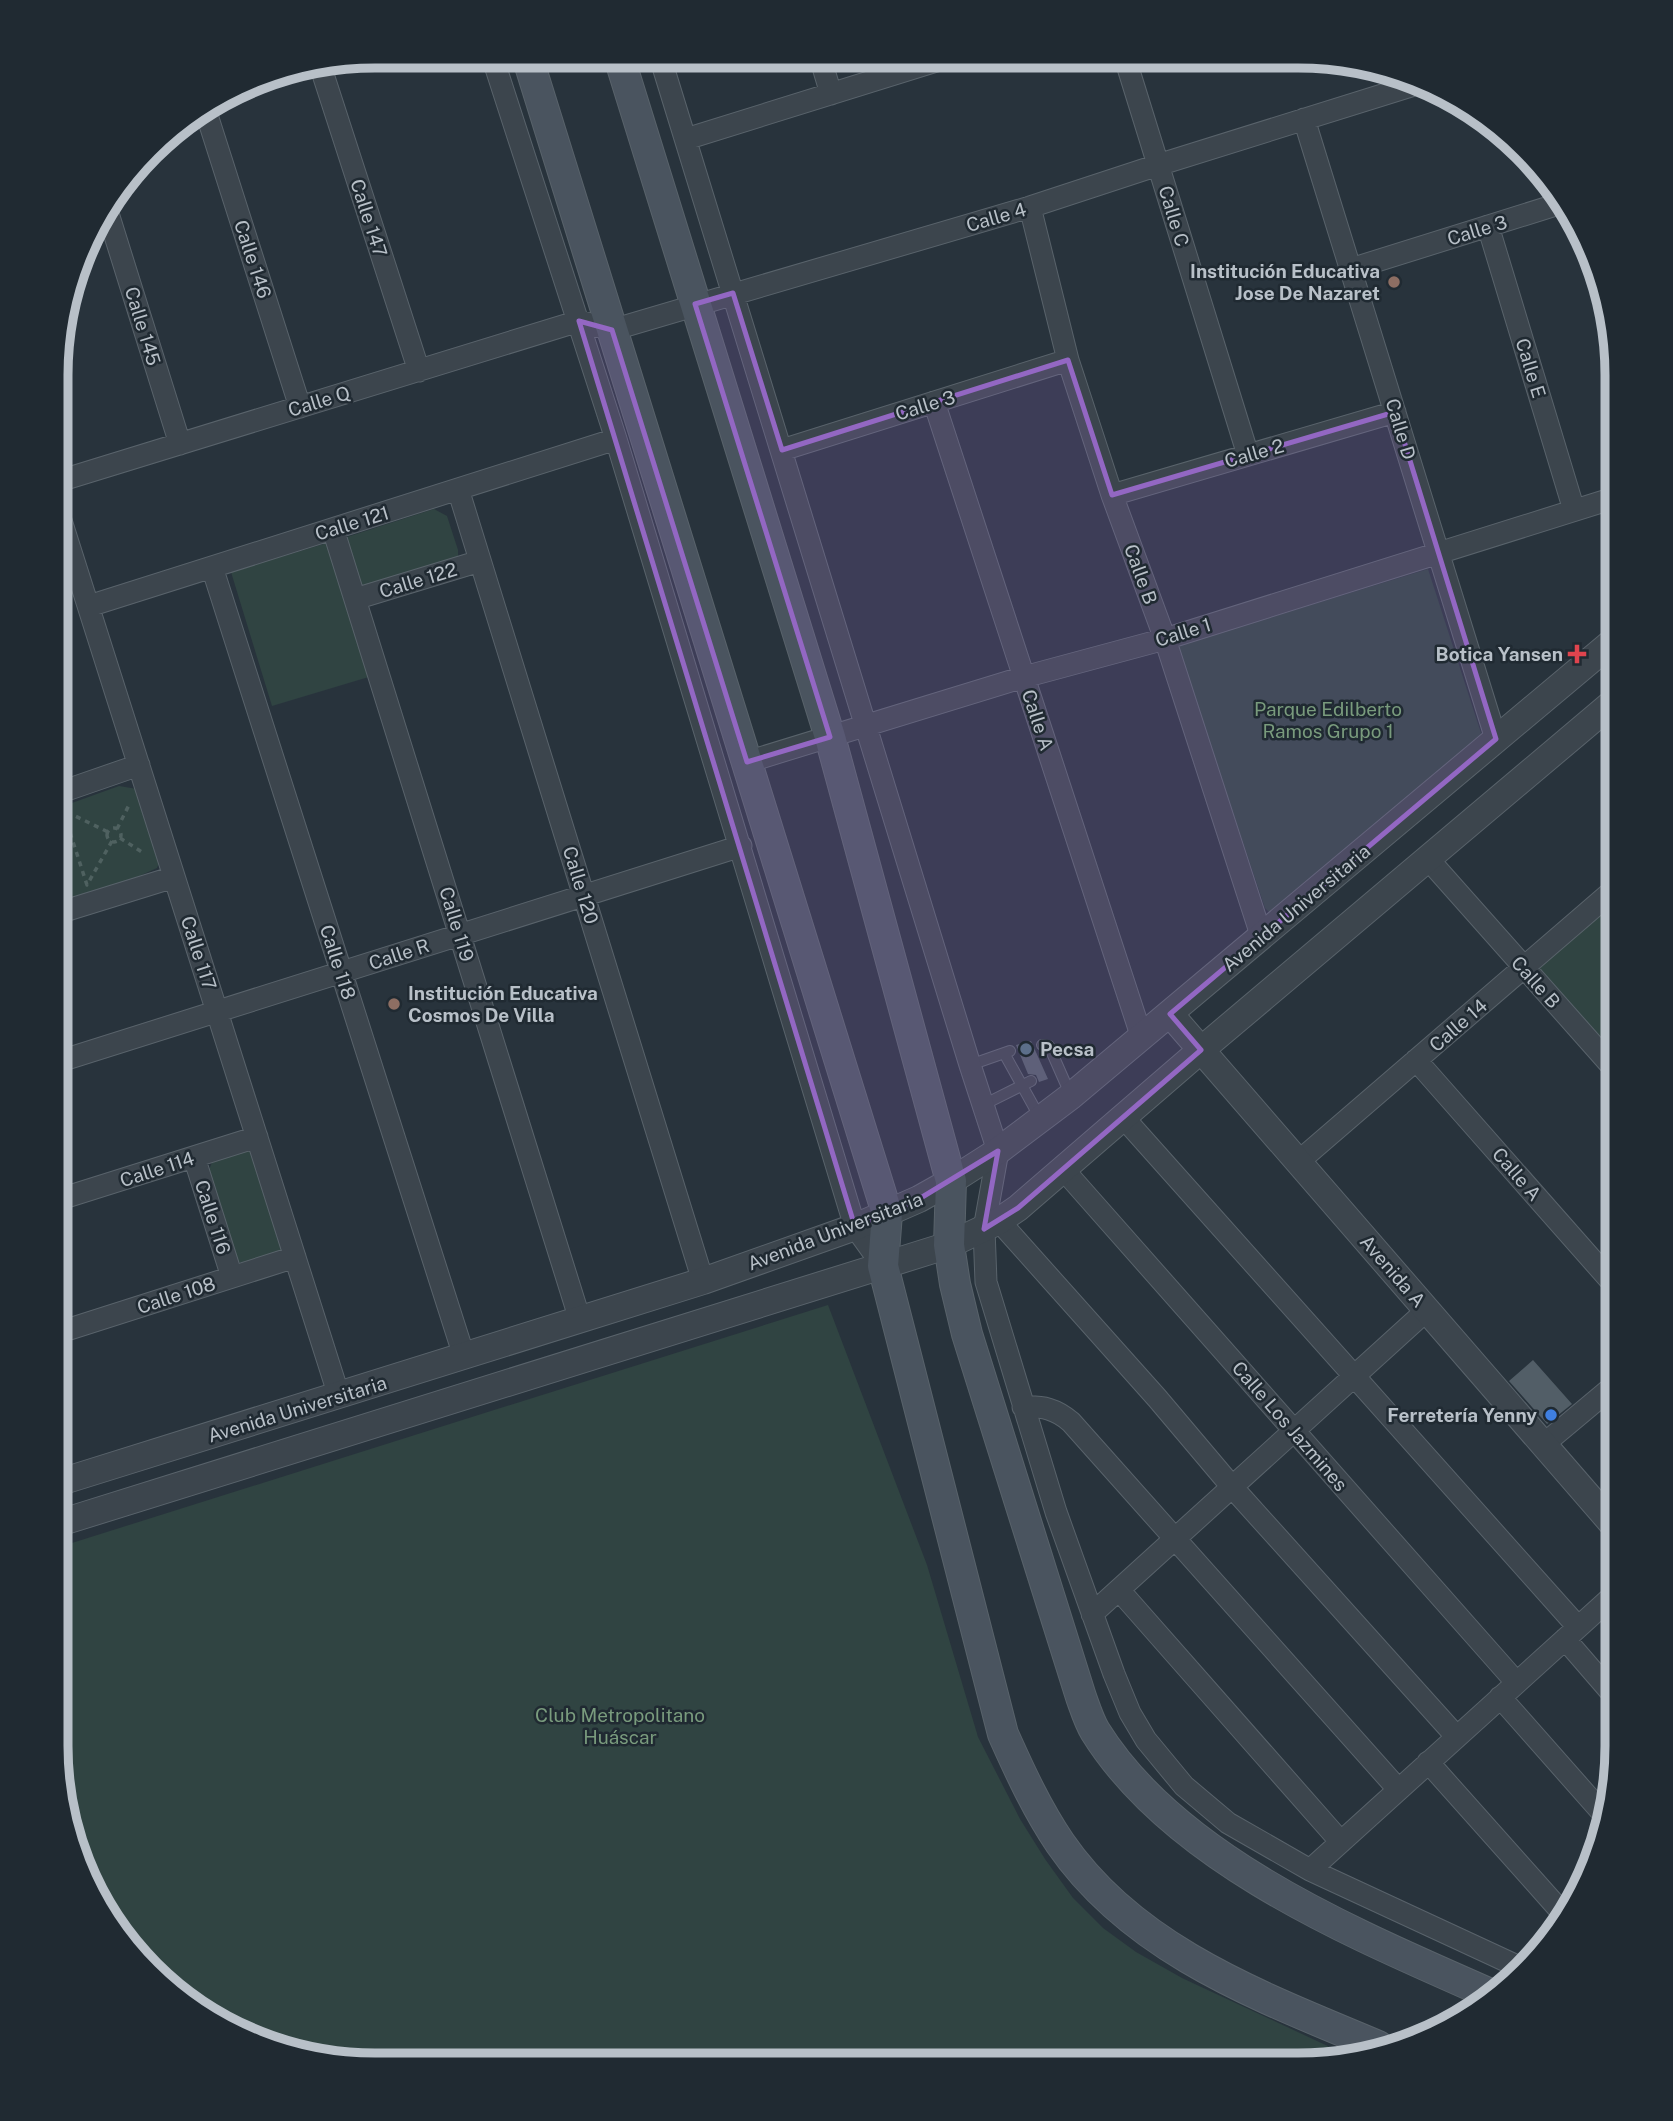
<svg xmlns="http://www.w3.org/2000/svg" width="1673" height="2121" font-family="'Public Sans',sans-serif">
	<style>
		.green { fill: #304442 }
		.building { fill: #525e67 }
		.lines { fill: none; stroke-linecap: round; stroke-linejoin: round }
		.service-casing { stroke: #59636b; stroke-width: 12 }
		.minor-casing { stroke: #59636b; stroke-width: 23 }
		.tertiary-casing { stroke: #59636b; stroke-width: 28 }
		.secondary-casing { stroke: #59636b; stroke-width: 32 }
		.path { stroke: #4f6160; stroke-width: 3.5; stroke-dasharray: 5 5; stroke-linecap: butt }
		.service { stroke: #3c454d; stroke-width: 10 }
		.minor { stroke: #3c454d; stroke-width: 21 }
		.tertiary { stroke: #3c454d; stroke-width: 26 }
		.secondary { stroke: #4a545f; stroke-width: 30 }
		.marked { fill: #9367c3; fill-opacity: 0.2; stroke: #9367c3; stroke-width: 5; stroke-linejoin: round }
		.education-dot { fill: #8d6e63; stroke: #202a32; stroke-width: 2.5 }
		.health-dot { fill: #e0444e; stroke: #202a32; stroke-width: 2.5 }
		.service-dot { fill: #5c6f8a; stroke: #202a32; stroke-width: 2.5 }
		.shop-dot { fill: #3f7fe0; stroke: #202a32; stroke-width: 2.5 }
		.labels { text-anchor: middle; stroke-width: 5; stroke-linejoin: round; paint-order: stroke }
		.street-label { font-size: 19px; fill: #b8c0c8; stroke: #202a32 }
		.poi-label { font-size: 19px; font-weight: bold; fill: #b8c0c8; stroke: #202a32; text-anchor: end }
		.park-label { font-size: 19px; fill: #799b7d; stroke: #202a32 }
		.rim { fill: none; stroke: #b8c0c8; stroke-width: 9 }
	</style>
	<rect width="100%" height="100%" fill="#28333c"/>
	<!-- green -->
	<path class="green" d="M434 509 447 516 458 550V559L360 587 343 541 347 537Z
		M330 542 372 676 272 706 231 572Z
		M1428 569 1481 733 1478 743 1275 912H1269L1265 908 1177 646Z
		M119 786 137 789 159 863 157 868 137 877 58 902V808Z
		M1617 899V1068L1533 970Z
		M248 1150 252 1151 284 1245 280 1253 246 1263 238 1262 235 1258 208 1172 213 1160Z
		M828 1305 927 1565 978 1737 1020 1819 1045 1859 1073 1898 1103 1928 1136 1952 1182 1978 1347 2055 1318 2064H354L273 2048 198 2011 99 1905 67 1829 56 1746V1548Z"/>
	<!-- building -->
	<path class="building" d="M1031 1041 1048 1079 1039 1082 1036 1075 1028 1074 1016 1045Z
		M1533 1360 1572 1404 1547 1424 1509 1381Z"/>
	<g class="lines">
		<defs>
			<path id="service" d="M1042 1045 1049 1046 1071 1096
				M1004 1053 1040 1118
				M970 1065 1010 1051
				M983 1105 1031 1081"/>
			<path id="minor" d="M492 56 616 439 855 1227 883 1266
				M660 57 970 1065 998 1151 984 1229 986 1282 1056 1512 1114 1674 1130 1713 1146 1740 1184 1786 1228 1823 1310 1870 1517 1966
				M820 57 831 94
				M1125 58 1248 455
				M320 65 419 371
				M206 112 300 407
				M1304 119 1496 739
				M686 139 946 58
				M106 207 180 444
				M1030 207 1068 360 1112 495 1165 639 1262 938
				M1488 226 1574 510
				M1351 269 1562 203
				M934 402 1142 1038
				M782 450 1068 360
				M59 481 579 321 612 330 1030 207 1158 165 1411 86
				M458 489 703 1281
				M1112 495 1395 412
				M58 511 339 1396
				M333 529 580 1320
				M212 567 464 1356
				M355 599 480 561
				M89 606 616 439
				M747 762 1024 677 1165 639 1617 497
				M58 793 139 765
				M1428 859 1617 1072
				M58 913 174 877
				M1416 1060 1617 1288
				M57 1062 741 846
				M1123 1117 1578 1627
				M194 1157 232 1277
				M1298 1162 1617 887
				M1063 1169 1516 1682
				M57 1200 257 1137
				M999 1221 1157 1398 1233 1488 1456 1736
				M57 1333 295 1257
				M1023 1407C1043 1406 1056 1409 1071 1422L1398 1789
				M1544 1444 1617 1383
				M1119 1590 1340 1841
				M1092 1614 1427 1310
				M1565 1639 1616 1698
				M1500 1697 1606 1817
				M1428 1762 1566 1917
				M1310 1870 1616 1593"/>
			<path id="tertiary" d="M1170 1014 1616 1528
				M57 1483 703 1281 855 1227 919 1199 951 1181 998 1151 1071 1096 1617 638
				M56 1524 949 1245 999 1221 1018 1208 1201 1050 1617 699"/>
			<path id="secondary" d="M527 56 887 1213 883 1266 1003 1734C1020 1772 1037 1809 1060 1843 1134 1951 1262 1997 1378 2046
				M619 57 830 737 951 1181 949 1245 955 1284 967 1334 1081 1697C1085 1708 1089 1721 1095 1731 1175 1860 1355 1934 1488 1993"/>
		</defs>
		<!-- service casing -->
		<use href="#service" class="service-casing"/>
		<!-- minor casing -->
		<use href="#minor" class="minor-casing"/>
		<!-- tertiary casing -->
		<use href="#tertiary" class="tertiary-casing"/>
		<!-- secondary casing -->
		<use href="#secondary" class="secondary-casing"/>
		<!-- path -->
		<path class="path" d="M67 812 108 832
			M64 814 87 885 112 841
			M107 835a7 7 0 1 1 14 0a7 7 0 1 1-14 0Z
			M117 829 130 803
			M120 838 145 854"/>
		<!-- service -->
		<use href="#service" class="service"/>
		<!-- minor -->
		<use href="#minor" class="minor"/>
		<!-- tertiary -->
		<use href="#tertiary" class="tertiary"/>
		<!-- secondary -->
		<use href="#secondary" class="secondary"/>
	</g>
	<!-- marked area -->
	<path class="marked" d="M733 293 782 450 1068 360 1112 495 1395 412 1496 739 1170 1014 1201 1050 1018 1208 984 1229 998 1151 919 1199 855 1227 579 321 612 330 747 762 830 737 695 304Z"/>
	<!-- markers -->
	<g class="education-dot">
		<circle cx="1394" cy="282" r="7"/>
		<circle cx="394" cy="1004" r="7"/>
	</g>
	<path class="health-dot" d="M1573.5 643.5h7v7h7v7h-7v7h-7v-7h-7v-7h7z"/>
	<circle class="service-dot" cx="1026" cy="1049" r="7"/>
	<circle class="shop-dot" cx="1551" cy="1415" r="7"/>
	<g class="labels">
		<!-- street labels -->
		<g class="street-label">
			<text transform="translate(1174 216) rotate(73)" y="7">Calle C</text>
			<text transform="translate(996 217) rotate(-16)" y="7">Calle 4</text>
			<text transform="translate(369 218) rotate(72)" y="7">Calle 147</text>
			<text transform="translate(1477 230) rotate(-17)" y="7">Calle 3</text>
			<text transform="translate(253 259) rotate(72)" y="7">Calle 146</text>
			<text transform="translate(143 326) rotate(73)" y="7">Calle 145</text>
			<text transform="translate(1531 368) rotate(73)" y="7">Calle E</text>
			<text transform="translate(319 401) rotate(-17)" y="7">Calle Q</text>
			<text transform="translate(925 405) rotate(-17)" y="7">Calle 3</text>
			<text transform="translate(1401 429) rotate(73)" y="7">Calle D</text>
			<text transform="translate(1254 453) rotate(-16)" y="7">Calle 2</text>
			<text transform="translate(352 523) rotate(-17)" y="7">Calle 121</text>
			<text transform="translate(1141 574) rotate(70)" y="7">Calle B</text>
			<text transform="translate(418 580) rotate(-17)" y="7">Calle 122</text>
			<text transform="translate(1183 632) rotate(-17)" y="7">Calle 1</text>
			<text transform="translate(1038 720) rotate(72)" y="7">Calle A</text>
			<text transform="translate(581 885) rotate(73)" y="7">Calle 120</text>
			<text transform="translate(1296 908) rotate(-40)" y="7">Avenida Universitaria</text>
			<text transform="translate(457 924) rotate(73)" y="7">Calle 119</text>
			<text transform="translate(199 953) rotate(72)" y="7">Calle 117</text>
			<text transform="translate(399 954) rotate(-18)" y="7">Calle R</text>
			<text transform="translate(338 962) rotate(72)" y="7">Calle 118</text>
			<text transform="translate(1536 982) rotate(48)" y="7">Calle B</text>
			<text transform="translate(1458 1025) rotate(-41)" y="7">Calle 14</text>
			<text transform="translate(157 1169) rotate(-18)" y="7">Calle 114</text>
			<text transform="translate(1517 1174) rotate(49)" y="7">Calle A</text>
			<text transform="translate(213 1217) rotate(72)" y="7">Calle 116</text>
			<text transform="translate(835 1231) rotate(-21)" y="7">Avenida Universitaria</text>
			<text transform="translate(1393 1271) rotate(49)" y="7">Avenida A</text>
			<text transform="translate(176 1295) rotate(-18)" y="7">Calle 108</text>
			<text transform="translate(297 1409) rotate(-17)" y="7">Avenida Universitaria</text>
			<text transform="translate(1290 1426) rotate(49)" y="7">Calle Los Jazmines</text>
		</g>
		<!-- poi labels -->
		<g class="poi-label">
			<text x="1380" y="278">Institución Educativa<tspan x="1380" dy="22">Jose De Nazaret</tspan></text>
			<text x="1563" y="661">Botica Yansen</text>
			<text x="408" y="1000" text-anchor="start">Institución Educativa<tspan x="408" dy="22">Cosmos De Villa</tspan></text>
			<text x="1040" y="1056" text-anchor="start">Pecsa</text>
			<text x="1537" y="1422">Ferretería Yenny</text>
		</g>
		<!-- park labels -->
		<g class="park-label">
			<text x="1328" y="716">Parque Edilberto<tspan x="1328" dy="22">Ramos Grupo 1</tspan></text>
			<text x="620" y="1722">Club Metropolitano<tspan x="620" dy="22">Huáscar</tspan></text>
		</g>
	</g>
	<!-- crop -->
	<path d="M0 0H1673V2121H0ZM375 68H1298A307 307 0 0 1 1605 375V1746A307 307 0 0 1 1298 2053H375A307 307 0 0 1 68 1746V375A307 307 0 0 1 375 68Z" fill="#202a32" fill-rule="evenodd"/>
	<path class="rim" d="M375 68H1298A307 307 0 0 1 1605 375V1746A307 307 0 0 1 1298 2053H375A307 307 0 0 1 68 1746V375A307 307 0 0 1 375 68Z"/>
</svg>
